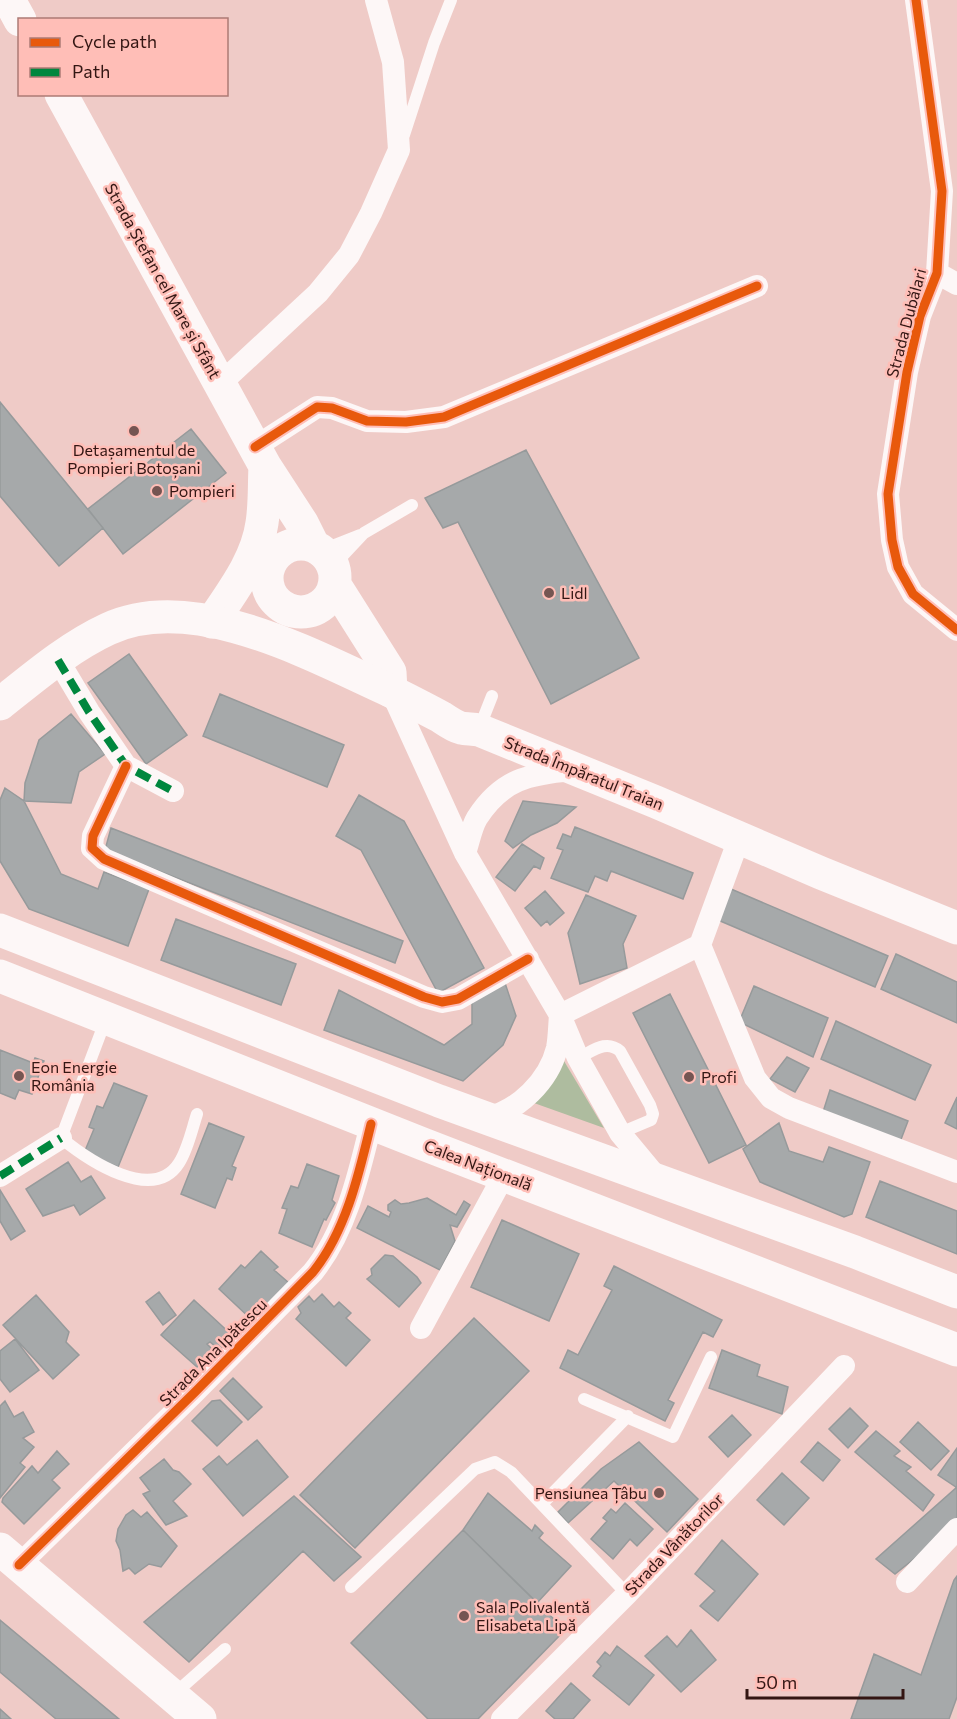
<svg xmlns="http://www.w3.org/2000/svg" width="957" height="1719" font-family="Commissioner,sans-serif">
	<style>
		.green { fill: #aebc9f }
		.building { fill: #a6a9aa; stroke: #969a9b; stroke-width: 1.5 }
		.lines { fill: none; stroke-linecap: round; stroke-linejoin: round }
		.lane { stroke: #fdf7f7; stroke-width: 12 }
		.street { stroke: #fdf7f7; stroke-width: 22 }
		.secondary { stroke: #fdf7f7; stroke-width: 33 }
		.primary { stroke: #fdf7f7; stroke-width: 33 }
		.quiet { stroke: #00873e; stroke-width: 8; stroke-dasharray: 15 8; stroke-linecap: butt }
		.cycleway-casing { stroke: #ffbeb7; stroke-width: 13 }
		.cycleway { stroke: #e8590c; stroke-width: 9 }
		.poi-dot { fill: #755552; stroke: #ffbeb7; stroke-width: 2 }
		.labels { text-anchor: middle; stroke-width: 5; stroke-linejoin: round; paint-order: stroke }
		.street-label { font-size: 16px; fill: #331613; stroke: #ffbeb7 }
		.poi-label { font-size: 16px; fill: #331613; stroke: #ffbeb7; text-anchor: start }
	</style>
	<rect width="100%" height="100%" fill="#efcbc7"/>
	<!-- green -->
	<path class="green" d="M564 1061 604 1128 534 1103Z"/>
	<!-- building -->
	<path class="building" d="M0 402 103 528 59 566 0 496Z
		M191 429 226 473 123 554 88 509Z
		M526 450 639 658 551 704 458 522 443 528 425 498Z
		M129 654 187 735 146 764 88 683Z
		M220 694 344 745 327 787 203 736Z
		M71 714 105 754 79 772 71 803 24 801 25 783 39 740Z
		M5 788 24 801 61 874 98 889 104 872 149 889 128 946 29 909 0 861V800Z
		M359 795 404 821 484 968 438 993 361 850 336 836Z
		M523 801 576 807 557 823 531 835 513 848 505 841Z
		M575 827 693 873 683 899 611 871 607 881 595 876 588 892 551 878 563 850 557 848 563 834 571 837Z
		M111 828 403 941 395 963 105 850Z
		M522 844 544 858 540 869 534 866 515 891 496 877Z
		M731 889 888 956 875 987 718 920Z
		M545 891 564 913 550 925 547 921 541 926 525 908Z
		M586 895 636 916 623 944 627 968 580 984 568 933Z
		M176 919 296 964 281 1005 161 960Z
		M896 954 957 982V1023L881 989Z
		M504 980 516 1016 503 1045 463 1081 324 1030 339 990 444 1045 472 1024V994Z
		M754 986 828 1018 813 1057 739 1022Z
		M670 994 746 1145 709 1163 633 1013Z
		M836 1021 931 1065 915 1100 821 1059Z
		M0 1050 33 1063 35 1058 44 1061 32 1094 19 1090 15 1099 0 1093Z
		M787 1057 809 1068 795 1092 770 1079Z
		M114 1083 147 1096 118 1167 84 1153 94 1129 89 1127 97 1106 103 1108Z
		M830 1090 908 1121 900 1142 823 1112Z
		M957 1097V1129L945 1123Z
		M209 1123 244 1137 232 1166 236 1168 232 1180 227 1178 215 1208 181 1194Z
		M779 1123 789 1151 823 1162 829 1147 870 1162 852 1214 844 1217 760 1182 743 1149Z
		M68 1162 81 1182 91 1176 105 1198 80 1215 74 1205 43 1216 26 1189Z
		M307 1164 339 1176 332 1200 335 1203 326 1220 324 1219 312 1247 279 1233 287 1209 282 1208 291 1186 298 1188Z
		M880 1181 957 1211V1254L866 1217Z
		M0 1190 25 1231 11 1240 0 1221Z
		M427 1198 456 1215 464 1201 470 1205 457 1227 450 1225 455 1241 440 1270 357 1228 368 1206 389 1217 391 1212 388 1210V1205L395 1200 401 1204 409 1203Z
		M502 1220 579 1254 549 1321 471 1287Z
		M261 1251 278 1267 274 1270 289 1283 253 1321 219 1289 241 1265 245 1268Z
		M385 1255 393 1256 417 1277 421 1283 399 1307 367 1279 372 1275 371 1269Z
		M614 1266 722 1320 713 1337 703 1332 668 1400 674 1403 665 1421 560 1368 568 1350 578 1355 612 1290 604 1286Z
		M159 1292 176 1315 163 1325 146 1302Z
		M322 1294 334 1307 339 1302 351 1313 346 1318 370 1340 346 1366 296 1319 301 1313 298 1307 309 1296 314 1302Z
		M36 1295 69 1332 66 1342 79 1355 53 1379 3 1325Z
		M194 1300 235 1338 222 1352 210 1342 207 1344 213 1350 197 1367 161 1335Z
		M474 1318 529 1371 355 1548 300 1495Z
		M15 1339 39 1370 10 1392 0 1379V1351Z
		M722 1350 760 1365 757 1376 788 1387 782 1414 709 1388Z
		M233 1378 262 1407 248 1420 220 1391Z
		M220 1400 242 1422 217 1446 192 1421 212 1401Z
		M5 1401 14 1417 23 1412 34 1432 23 1438 34 1447 20 1463 25 1467 0 1498V1406Z
		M850 1408 868 1426 848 1448 829 1429Z
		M732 1415 751 1435 728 1457 709 1437Z
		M918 1422 949 1451 931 1470 900 1442Z
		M876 1431 900 1451 894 1456 911 1467 906 1471 934 1495 923 1511 855 1452Z
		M257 1440 288 1477 243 1516 203 1469 219 1456 227 1465Z
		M639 1442 698 1499 667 1532 614 1481 568 1523 558 1512 601 1469Z
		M818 1442 840 1460 823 1481 801 1462Z
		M957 1448V1486L956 1487 938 1475Z
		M57 1451 69 1464 52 1480 60 1488 24 1524 2 1502 3 1498 32 1466 38 1473Z
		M164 1459 173 1470 179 1472 191 1484 173 1501 187 1516 166 1525 143 1494 150 1491 140 1478Z
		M782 1473 809 1498 784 1525 757 1500Z
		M957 1487V1519L925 1550 895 1574 876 1559Z
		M488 1493 532 1531 535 1525 543 1533 539 1538 571 1566 537 1603 463 1530Z
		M294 1496 361 1557 334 1581 303 1551 189 1662 144 1622Z
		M625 1503 653 1529 637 1546 630 1539 613 1559 591 1539 607 1521 603 1518 611 1509 616 1513Z
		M133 1510 141 1517 147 1512 177 1546 161 1567 149 1564 135 1574 129 1568 123 1571 120 1550 116 1541 118 1529 126 1515Z
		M463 1530 565 1630 478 1719H428L351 1643Z
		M722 1540 758 1574 718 1621 700 1606 715 1591 695 1574Z
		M957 1576V1697L949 1719H851L874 1654 921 1675 954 1580Z
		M0 1620 119 1719H56L0 1672Z
		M691 1630 716 1660 681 1692 645 1656 667 1636 677 1647Z
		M617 1646 654 1675 629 1705 593 1676 601 1666 597 1662 605 1652 610 1656Z
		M571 1683 590 1700 573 1719H555L546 1711Z
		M0 1709 11 1719H0Z"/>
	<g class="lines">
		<!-- lane -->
		<path class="lane" d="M404 135 434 43 451 0
			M322 550 360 535
			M330 558 334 565 364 533 412 505
			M479 729 492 696
			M106 1019 61 1138C88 1160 153 1204 179 1163 188 1149 192 1129 197 1114
			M578 1058C593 1051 606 1039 620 1051L650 1105 653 1114 651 1120 620 1133
			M584 1399 673 1437 711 1357
			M542 1504 628 1416
			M351 1587 475 1469 495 1462 511 1472 627 1594
			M173 1695 225 1649"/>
		<!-- street -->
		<path class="street" d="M916 0 942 191 937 273 920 316 907 372 888 494 892 540 898 567 913 594 957 630
			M937 273 957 284
			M220 384 318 293 349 255 371 213 399 150 393 62 376 0
			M255 447 317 407 332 408 367 421 406 422 444 417 757 286
			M58 660 89 712 126 766 173 791
			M391 691 465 853 560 1015 578 1058 620 1133 659 1180
			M126 766 93 836 92 848 104 859 424 997 442 1002 458 999 528 959
			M465 853C469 842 471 828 477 818 502 779 529 774 572 770
			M700 945 755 1078 771 1098 789 1108 957 1172
			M486 1118C518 1111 549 1081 557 1048 559 1038 559 1026 560 1015L700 945 740 836
			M0 1176 61 1138
			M421 1328 504 1175
			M19 1565 195 1392 313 1272C346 1231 359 1174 371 1124
			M907 1582 957 1529
			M502 1719 627 1594 844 1366"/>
		<!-- secondary -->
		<path class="secondary" d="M9 0 20 20
			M61 94 265 466 302 523 313 545
			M267 578a34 34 0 1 1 68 0a34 34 0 1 1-68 0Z
			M335 585 390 672 391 691
			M212 622C232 592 257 560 262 523 265 504 264 485 265 466
			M0 1549 200 1719"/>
		<!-- primary -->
		<path class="primary" d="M0 704C34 677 69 647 108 629 191 590 308 653 384 688 403 697 422 707 441 717 447 721 454 726 461 728 466 729 473 729 479 730L656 802 821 873 957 928
			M0 930 439 1101 855 1252 957 1292
			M0 976 423 1144 957 1350"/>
		<!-- quiet -->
		<path class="quiet" d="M58 660 89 712 126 766 173 791
			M0 1176 61 1138"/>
		<defs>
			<path id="cycleway" d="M916 0 942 191 937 273 920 316 907 372 888 494 892 540 898 567 913 594 957 630
				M255 447 317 407 332 408 367 421 406 422 444 417 757 286
				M126 766 93 836 92 848 104 859 424 997 442 1002 458 999 528 959
				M19 1565 195 1392 313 1272C346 1231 359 1174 371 1124"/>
		</defs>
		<!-- cycleway casing -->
		<use href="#cycleway" class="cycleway-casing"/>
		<!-- cycleway -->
		<use href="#cycleway" class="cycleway"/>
	</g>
	<!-- markers -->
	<g class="poi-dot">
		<circle cx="134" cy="431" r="6"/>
		<circle cx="157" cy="491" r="6"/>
		<circle cx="549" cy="593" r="6"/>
		<circle cx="19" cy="1076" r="6"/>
		<circle cx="689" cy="1077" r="6"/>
		<circle cx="659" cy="1493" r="6"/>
		<circle cx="464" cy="1616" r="6"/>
	</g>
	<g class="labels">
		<!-- street labels -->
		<g class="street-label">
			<text transform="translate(163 281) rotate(61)" y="6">Strada Ștefan cel Mare și Sfânt</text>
			<text transform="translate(906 323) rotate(-75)" y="6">Strada Dubălari</text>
			<text transform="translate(584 773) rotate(22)" y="6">Strada Împăratul Traian</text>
			<text transform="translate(478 1165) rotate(21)" y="6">Calea Națională</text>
			<text transform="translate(213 1352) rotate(-45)" y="6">Strada Ana Ipătescu</text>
			<text transform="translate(674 1544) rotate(-46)" y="6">Strada Vânătorilor</text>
		</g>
		<!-- poi labels -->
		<g class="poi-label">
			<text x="134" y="456" text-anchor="middle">Detașamentul de<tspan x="134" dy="18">Pompieri Botoșani</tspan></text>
			<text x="169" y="497">Pompieri</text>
			<text x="561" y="599">Lidl</text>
			<text x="31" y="1073">Eon Energie<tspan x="31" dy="18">România</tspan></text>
			<text x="701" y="1083">Profi</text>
			<text x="647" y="1499" text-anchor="end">Pensiunea Țâbu</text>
			<text x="476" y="1613">Sala Polivalentă<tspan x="476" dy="18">Elisabeta Lipă</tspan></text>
		</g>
	</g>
	<!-- legend -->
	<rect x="18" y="18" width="210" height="78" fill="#ffbeb7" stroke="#ad7b75" stroke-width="1.5"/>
	<rect x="30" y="38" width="30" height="9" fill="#e8590c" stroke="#ad7b75" stroke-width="1.5"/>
	<text x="72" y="48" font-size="18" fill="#331613">Cycle path</text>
	<rect x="30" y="68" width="30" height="9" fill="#00873e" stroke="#ad7b75" stroke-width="1.5"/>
	<text x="72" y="78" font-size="18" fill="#331613">Path</text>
	<!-- scale -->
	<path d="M747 1689v9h156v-9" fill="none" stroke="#331613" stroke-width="3"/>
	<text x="756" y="1689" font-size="18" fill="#331613" stroke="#ffbeb7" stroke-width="4.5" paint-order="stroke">50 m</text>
</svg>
